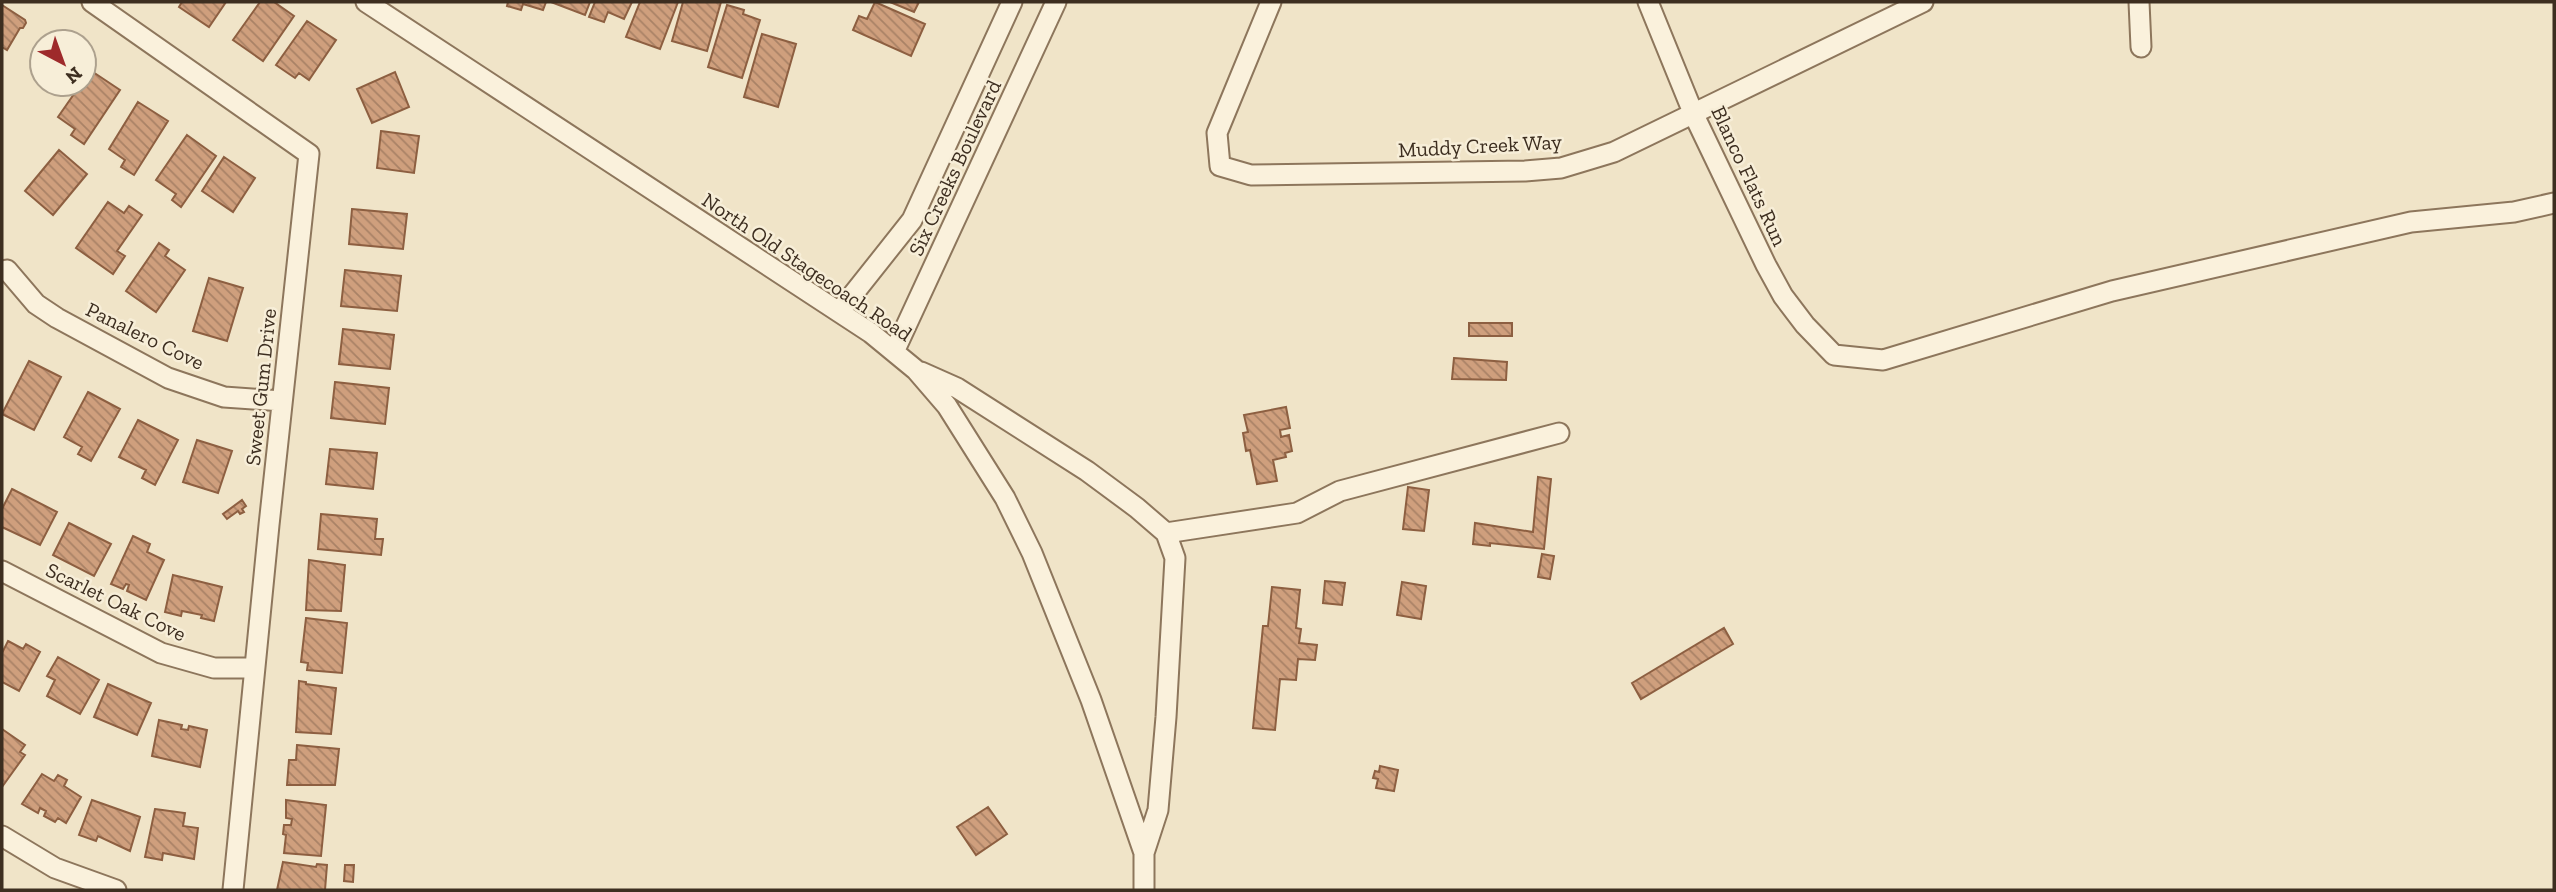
<svg xmlns="http://www.w3.org/2000/svg" width="2556" height="892" font-family="'Zilla Slab',serif">
	<style>
		.building { fill: url(#building-back-hatch); stroke: #8d5f41; stroke-width: 2 }
		.lines { fill: none; stroke-linecap: round; stroke-linejoin: round }
		.minor-casing { stroke: #8d765c; stroke-width: 23 }
		.minor { stroke: #faf1dc; stroke-width: 19 }
		.labels { text-anchor: middle; stroke-width: 5; stroke-linejoin: round; paint-order: stroke }
		.street-label { font-size: 21px; fill: #3d2e20; stroke: #f7eed8 }
	</style>
	<defs>
		<pattern id="building-back-hatch" width="6" height="6" patternUnits="userSpaceOnUse" patternTransform="scale(1.75)"><rect width="6" height="6" fill="#cf9f7d"/><path d="M-1 5l2 2M0 0l6 6M5-1l2 2" fill="none" stroke="#a98266"/></pattern>
	</defs>
	<rect width="100%" height="100%" fill="#f0e4c8"/>
	<!-- building -->
	<path class="building" d="M182 2H226L209 27 179 7Z
		M260 2H274L294 16 263 61 233 40Z
		M508 2H546L543 10 523 4 521 10 507 6Z
		M551 2H590L585 15Z
		M595 2H632L624 19 608 12 604 22 589 17Z
		M640 2H678L660 49 626 37Z
		M683 2H721L707 51 672 41Z
		M875 2 925 24 911 56 853 30 859 16 867 19Z
		M890 2H919L914 12Z
		M2 5 25 20 26 23 23 28H20L7 50 2 47Z
		M727 5 744 10 743 14 760 20 742 78 708 67Z
		M307 21 336 40 309 80 299 73 295 78 276 65Z
		M762 34 796 44 778 107 744 97Z
		M90 70 120 90 84 144 71 135 75 129 58 117 81 84H84V80Z
		M395 72 409 107 372 123 357 89Z
		M138 102 168 121 134 175 121 167 125 160 109 149Z
		M381 131 419 136 414 173 377 168Z
		M187 135 216 156 181 207 172 200 176 194 156 180Z
		M59 150 87 174 53 215 25 191Z
		M224 157 255 178 233 212 202 191Z
		M108 202 124 213 129 206 142 215 117 251 125 256 113 274 76 248Z
		M352 209 407 214 403 249 349 244Z
		M159 243 169 250 165 256 185 270 156 312 126 291Z
		M345 270 401 276 397 311 341 306Z
		M209 278 243 288 227 341 193 331Z
		M1469 323H1512V336H1469Z
		M343 329 394 335 390 369 339 364Z
		M1454 358 1507 362 1506 380 1452 379Z
		M29 361 61 377 34 430 2 414Z
		M335 382 389 388 385 424 331 418Z
		M88 392 120 409 91 461 78 454 82 447 64 437Z
		M1286 407 1290 428 1280 430 1281 437 1289 435 1292 451 1285 453 1286 457 1273 460 1277 481 1257 484 1250 450 1246 451 1243 433 1248 432 1244 415Z
		M138 420 178 440 155 485 142 478 146 470 119 457Z
		M197 440 232 451 218 493 183 482Z
		M330 449 377 453 373 489 326 484Z
		M1538 477 1551 479 1544 549 1490 543V546L1473 544 1475 523 1533 532Z
		M1408 487 1429 490 1424 531 1403 529Z
		M12 489 57 512 40 545 2 527V509Z
		M242 500 246 506 242 509 244 512 240 514 238 511 227 519 223 514Z
		M321 514 377 519 375 539H383L381 555 318 549Z
		M69 523 111 544 94 576 53 555Z
		M133 536 150 544 147 552 164 560 146 600 127 591 129 585 126 584 123 589 111 584Z
		M1542 554 1554 556 1550 579 1538 577Z
		M309 560 345 565 341 611 306 610Z
		M173 575 222 587 214 621 201 618 202 615 182 611 181 616 165 612Z
		M1325 581 1345 583 1342 605 1323 603Z
		M1402 582 1426 586 1421 619 1397 615Z
		M1272 587 1300 590 1296 628 1301 629 1299 643 1317 645 1315 660 1298 659 1296 680 1280 679 1275 730 1253 728 1263 626H1268Z
		M306 618 347 623 342 673 307 670 308 663 301 662Z
		M1724 628 1733 644 1641 699 1632 683Z
		M8 641 23 649 26 644 40 652 19 691 2 682V653Z
		M58 657 99 680 80 714 47 696 55 680 47 676Z
		M299 681 306 682V684L336 688 331 734 296 732Z
		M108 684 151 703 137 735 94 717Z
		M159 720 182 725 181 729 188 730 189 726 207 730 200 767 152 756Z
		M2 729 25 745 20 752 25 755 2 787Z
		M297 745 339 749 335 785H287L289 760H296Z
		M1380 766 1398 770 1394 791 1376 788 1378 779 1373 778 1375 771 1379 772Z
		M42 774 54 781 58 775 67 780 64 786 81 797 66 823 58 818 55 822 44 816 46 811 40 808 38 813 22 804Z
		M92 800 140 817 130 851 98 836 96 841 79 835Z
		M286 800 326 805 321 856 284 853 286 835 283 834 284 825H291L292 819 286 818Z
		M988 807 1007 834 976 855 957 827Z
		M155 809 185 813 183 826 198 828 194 859 163 853 162 860 145 857Z
		M283 862 316 867 317 864 327 865 325 890H277Z
		M345 865H354L353 882 344 881Z"/>
	<g class="lines">
		<defs>
			<path id="minor" d="M92 2 309 154 269 525 233 890
				M366 2 871 333 916 370 947 406 1005 498 1032 553 1091 700 1144 853V890
				M1271 2 1217 133 1220 166 1251 175 1525 171 1561 168 1614 152 1923 2
				M1648 2 1694 115 1766 265 1783 296 1805 325 1834 355 1883 360 2112 291 2411 222 2514 212 2554 203
				M2139 2 2141 47
				M7 270 36 304 57 318 168 378 224 397 282 401
				M839 312 912 220 1012 2
				M894 352 1056 2
				M921 372 957 388 1087 471 1137 508 1166 533 1175 558 1166 717 1158 810 1144 853
				M1166 533 1297 513 1340 491 1559 433
				M2 571 161 653 214 668H254
				M2 836 55 868 116 890"/>
		</defs>
		<!-- minor casing -->
		<use href="#minor" class="minor-casing"/>
		<!-- minor -->
		<use href="#minor" class="minor"/>
	</g>
	<g class="labels">
		<!-- street labels -->
		<g class="street-label">
			<text transform="translate(1480 146) rotate(-3)" y="7">Muddy Creek Way</text>
			<text transform="translate(955 168) rotate(-65)" y="7">Six Creeks Boulevard</text>
			<text transform="translate(1749 176) rotate(65)" y="7">Blanco Flats Run</text>
			<text transform="translate(807 267) rotate(34)" y="7">North Old Stagecoach Road</text>
			<text transform="translate(145 336) rotate(26)" y="7">Panalero Cove</text>
			<text transform="translate(261 387) rotate(-84)" y="7">Sweet Gum Drive</text>
			<text transform="translate(116 602) rotate(26)" y="7">Scarlet Oak Cove</text>
		</g>
	</g>
	<!-- border -->
	<rect width="2556" height="892" fill="none" stroke="#3d2e20" stroke-width="7"/>
	<!-- north arrow -->
	<g transform="translate(63 63) rotate(139)"><circle r="33" fill="#f7eed8" stroke="#ada18e" stroke-width="2"/>
	<path d="M0-5L12 26L0 18L-12 26Z" fill="#9e2a2b"/>
	<text y="-10" font-size="19" font-weight="bold" text-anchor="middle" fill="#3d2e20">N</text>
	</g>
</svg>
